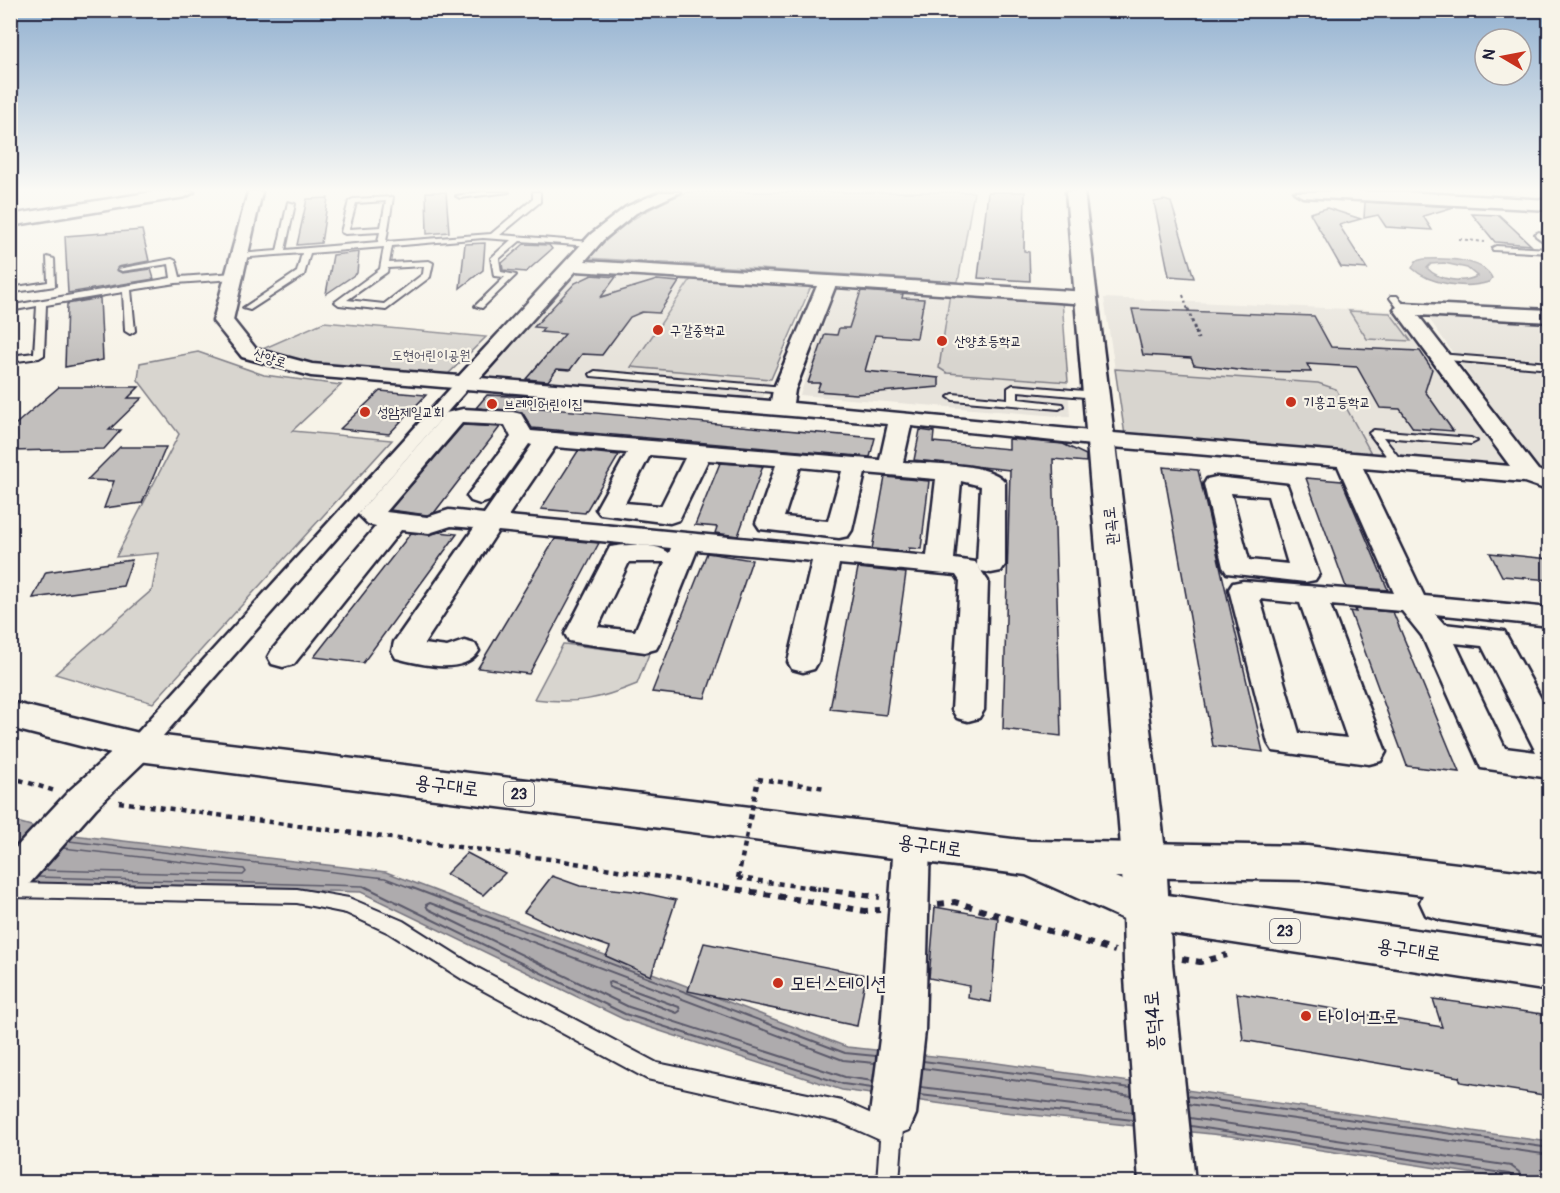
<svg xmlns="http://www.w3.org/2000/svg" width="1560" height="1193" font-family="Pangolin,'Poor Story',sans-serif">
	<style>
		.built { fill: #e7e3db }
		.green { fill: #d8d5cf; stroke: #7d7c85; stroke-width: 1.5 }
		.water { fill: #aeabad; stroke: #76747f; stroke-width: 1.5; fill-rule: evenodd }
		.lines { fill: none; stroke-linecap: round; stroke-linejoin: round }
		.shore-far1 { stroke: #5a5969; stroke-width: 1.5 }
		.shore { stroke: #5a5969; stroke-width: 2 }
		.building { fill: #c2bfbd; stroke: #22223b; stroke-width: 1.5 }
		.service-casing { stroke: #22223b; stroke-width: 4 }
		.pedestrian-casing { stroke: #22223b; stroke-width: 5 }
		.minor-casing { stroke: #22223b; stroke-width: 5 }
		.tertiary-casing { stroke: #22223b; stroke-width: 5 }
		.secondary-casing { stroke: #22223b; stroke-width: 5 }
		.primary-casing { stroke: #22223b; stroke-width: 5 }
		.path-far3 { stroke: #22223b; stroke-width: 2; stroke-dasharray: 3 3; stroke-linecap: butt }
		.path-far2 { stroke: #22223b; stroke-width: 3; stroke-dasharray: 3 3; stroke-linecap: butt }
		.path-far1 { stroke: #22223b; stroke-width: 4.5; stroke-dasharray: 5 5; stroke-linecap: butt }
		.path { stroke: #22223b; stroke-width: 6; stroke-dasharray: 7 7; stroke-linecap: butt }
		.service { fill: #f7f3e8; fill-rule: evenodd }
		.pedestrian { fill: #f7f3e8; fill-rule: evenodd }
		.minor { fill: #f7f3e8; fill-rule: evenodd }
		.tertiary { fill: #f7f3e8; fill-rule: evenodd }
		.secondary { fill: #f7f3e8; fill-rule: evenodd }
		.primary { fill: #f7f3e8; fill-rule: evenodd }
		.path-bridge { stroke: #22223b; stroke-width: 4.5; stroke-dasharray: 5 5; stroke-linecap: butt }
		.poi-dot { fill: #c8321e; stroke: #f7f3e8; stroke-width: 2 }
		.labels { text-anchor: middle; stroke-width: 4.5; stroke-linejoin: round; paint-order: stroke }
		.far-poi-label { font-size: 14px; fill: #22223b; stroke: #f7f3e8; text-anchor: start }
		.far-park-label { font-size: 14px; fill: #504f60; stroke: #f7f3e8 }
		.far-street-label { font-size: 14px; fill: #22223b; stroke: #f7f3e8 }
		.shield { fill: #f7f3e8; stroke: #62616f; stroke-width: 1.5 }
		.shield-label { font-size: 15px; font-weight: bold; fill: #22223b }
		.street-label { font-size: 16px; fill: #22223b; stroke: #f7f3e8 }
		.near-street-label { font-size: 20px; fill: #22223b; stroke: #f7f3e8 }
		.near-poi-label { font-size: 20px; fill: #22223b; stroke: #f7f3e8; text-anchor: start }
	</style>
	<rect width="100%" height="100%" fill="#f7f3e8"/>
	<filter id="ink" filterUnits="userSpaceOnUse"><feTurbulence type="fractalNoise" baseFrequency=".0167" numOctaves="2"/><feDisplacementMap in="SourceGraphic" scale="12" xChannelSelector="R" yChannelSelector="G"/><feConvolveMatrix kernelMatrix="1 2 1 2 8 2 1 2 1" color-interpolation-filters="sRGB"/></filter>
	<g filter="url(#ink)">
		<!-- built -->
		<path class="built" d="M579 268 812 284 762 400 482 375Z
			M838 285 1062 300 1070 417 800 395Z
			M1104 298 1393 311 1510 466 1125 435Z
			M1425 313 1549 320V476L1535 470Z"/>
		<!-- green -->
		<path class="green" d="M687 192H974L958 282 588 258C620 225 644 209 687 192Z
			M693 276 812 284 771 379 631 367Z
			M950 293 1062 300 1068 382 947 373 939 368Z
			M1349 311 1390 313 1411 341 1367 339Z
			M324 322 486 337 443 379 314 367 258 351Z
			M198 352 264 375 341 385 292 431 392 440 153 703 55 674 152 590 159 553 116 557 179 434 138 380 140 363Z
			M1115 369 1318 383 1336 389 1372 455 1125 435Z
			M563 644H564L649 654 637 684C598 700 577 704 534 699Z"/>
		<!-- water -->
		<path class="water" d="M1424 259C1443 258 1483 258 1492 278L1489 282C1466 289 1430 285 1412 268L1416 261ZM1444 263 1467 268 1477 276C1463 284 1438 280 1427 268L1431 264Z
			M10 820 56 833 386 872 847 1047 990 1062 1549 1142V1182H1527L1230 1136 994 1111 842 1090 623 1019 361 892 11 882Z"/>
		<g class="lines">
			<!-- shore-far1 -->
			<path class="shore-far1" d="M69 841 385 878 414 889
				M44 870 243 875 246 872 244 869 63 848
				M37 877 363 886 369 889"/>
			<!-- shore -->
			<path class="shore" d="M366 887 625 1014 843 1084 872 1088
				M410 887 845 1053 876 1056
				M611 982 679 1007 680 1011 677 1013 609 987 608 983Z
				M923 1061 1131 1088
				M922 1068 1132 1096
				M873 1081 845 1077 629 1007 428 909 426 905 430 903 843 1060 875 1063
				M920 1087 1133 1112
				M920 1095 1133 1120
				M1187 1096 1550 1148
				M1188 1104 1550 1155
				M1190 1118 1511 1166 1519 1172 1522 1182
				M1191 1126 1509 1174 1514 1177 1515 1182"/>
		</g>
		<!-- building -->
		<path class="building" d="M426 192H446L449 232 427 234Z
			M988 192H1025L1024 251 1029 252 1030 281 978 278Z
			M328 198 321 243 297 245 307 199Z
			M1164 200 1171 202 1194 278 1169 276 1154 202Z
			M1365 202 1454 207 1423 216 1432 230 1386 227 1378 215 1364 218Z
			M1327 208 1361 219 1339 225 1367 269 1341 267 1310 213Z
			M1472 214 1499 215 1531 245 1495 242Z
			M142 230 149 261 118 267 116 270 122 273 151 269 154 279 68 293 65 236Z
			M485 243 483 270 460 288 465 244Z
			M524 244 549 245 552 249 526 272 503 270 502 263Z
			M359 252 357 273 326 294 333 255Z
			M592 275 616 277 601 297 657 280 679 282 659 313 642 312 630 317 602 355 582 354 570 370 557 369 548 381 526 379 565 334 541 332 544 328 534 327 575 283Z
			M861 291 903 294 902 298 924 299 917 338 875 335 865 371 939 378V387L856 394 817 391 820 383H808L825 334 837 335 839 328H849Z
			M100 298 103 360 65 367 67 304Z
			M1132 309 1314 316 1331 347 1420 351 1432 369 1425 391 1453 431 1413 428 1400 409 1380 408 1357 367 1307 364 1311 372 1247 371 1194 365 1191 358 1143 355Z
			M59 387H139L128 398H142L109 430H121L104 449 10 451V429Z
			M380 391 426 395 389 434 340 429Z
			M487 395 536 397 528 407 875 438 870 457 532 428 522 412 476 408Z
			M463 425 500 427 434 513 427 515 390 510Z
			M920 430 934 432 933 442 1009 449V439L1063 444 1086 455V462L1053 459 1061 736 1003 729 1010 470 914 460Z
			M120 447H166L142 503 104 508 114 481 87 480Z
			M578 451 619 455 585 513 541 509Z
			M720 463 763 466 738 536 715 533 717 527 695 525Z
			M1163 467 1198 470 1263 752 1213 746Z
			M885 477 929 481 921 549 909 548V552L872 549Z
			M1306 478 1342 481 1388 590 1346 587Z
			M439 532 457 534 363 663 314 657 411 533 429 535Z
			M555 539 599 543 529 674 478 668Z
			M707 553 752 560 705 698 652 692Z
			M1490 553 1550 559V580L1502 576Z
			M132 560 123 586 33 598 46 572Z
			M858 568 906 573 886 715 830 709Z
			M1355 609 1393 612 1459 772 1407 766 1350 611 1356 612Z
			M467 853 505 873 483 895 446 874Z
			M552 876 580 886 634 891 676 900 651 976 606 956 610 947 556 928 524 912Z
			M935 907 998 918 991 1002 968 998 969 986 929 978Z
			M704 943 866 975 857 1026 688 991Z
			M1237 993 1442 1027 1433 999 1550 1015V1096L1461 1082 1459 1077 1243 1040Z"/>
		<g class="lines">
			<defs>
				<path id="service" d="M481 192H509L460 198 456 196Z
					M533 192H540V202L500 235 591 242 595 244 591 246 520 241 499 259 501 272 516 275 482 308 475 306 505 277 494 276 491 258 511 240 483 238 392 246 389 263 429 261 433 263 430 277 386 310 339 305 335 302 380 269 384 247 310 253 304 275 250 310 243 308 297 272 302 253 239 258 235 256 239 254 277 251 288 202 295 204 285 250 378 242 380 232 345 234 341 232 349 201 353 199 393 197 386 242 491 234 533 199ZM386 201 381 227 349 229 356 203ZM424 266 423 274 384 304 347 300 387 272 388 268Z
					M1539 232 1550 239V246L1536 236 1535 234Z
					M1496 246 1550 249V253L1493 250 1492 248Z
					M47 257 54 259 55 286 15 292 14 305 171 278 169 264 122 271 118 269 172 259 176 261 180 277 234 273 238 276 234 279 176 283 131 290 135 331 130 334 125 331 123 292 46 305 44 355 39 358 10 362V356L34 353 37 306 10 311V288L48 282Z
					M1391 296H1397L1407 309 1406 311H1400L1390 298Z
					M1439 354 1550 363V369L1436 359V355Z
					M595 371 784 387 789 390 784 393 591 376 590 374Z
					M1013 385 1096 392 1101 395 1096 398 1018 391V399L1063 404 1064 406 1059 409 953 400 948 397 953 394 1008 399V388Z
					M1374 430 1471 438 1477 441 1471 444 1383 437 1404 464 1398 467 1394 466 1369 433Z
					M10 883 297 889 349 898 403 921 476 967 657 1063 842 1101 885 1120 892 1117 900 1120 903 1128 899 1182H877L880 1140 840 1122 647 1079 462 979 389 933 346 913 297 903 10 897Z"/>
				<path id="pedestrian" d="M464 378 472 383 470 386 148 753 139 756 130 753 127 747 130 741 458 380Z"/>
				<path id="minor" d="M248 192H262L233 320 256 349 312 364 459 376 591 234 626 207 660 192H680L636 213 603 240 585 261 1088 292 1097 298 1088 304 835 287 795 390 793 403 1101 432 1510 466 1394 309 1403 303 1550 310V322L1418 315 1538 470 1550 475V491L1524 482 1363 468 1424 596 1550 608V626L1435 614 1444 624 1504 631 1550 715V778L1481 768 1422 636 1402 611 1330 605 1386 752 1381 761 1369 764 1273 751 1268 743 1229 589 1233 583 1243 581 1394 593 1338 466 1101 446 911 426 903 462C927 464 991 462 1005 482V565L1001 571 991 573 981 571 977 565 981 486 961 481 954 559 975 562 988 581 984 710 979 718 968 721 957 718 952 710 960 581 956 575 839 564 818 662 814 669 803 672 792 669 788 662 812 561 697 550 660 642 656 649 645 652 580 643 569 641 565 634 610 547C624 544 658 543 669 553L671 548 498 531 424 644 447 647 464 641 475 644 479 651C463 676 420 664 396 658L392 651 394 642 474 528 451 526 429 533 401 530 294 664 283 667 272 664 268 657 272 650 376 526 368 524 358 514 362 509 446 413 463 409 513 412 521 414 531 431 880 460 888 424 311 376 242 357 213 321ZM576 271 817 286 773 390 771 401 480 378ZM462 423 505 425 511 437 467 496 471 501 480 504 489 501 529 444 532 445 484 514 449 510 427 517 386 512ZM555 447 627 453 596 509 600 514 670 523 679 520 708 460 776 465 756 523 760 529 839 538 848 536 852 530 865 473 936 479 927 556 508 516ZM650 455 685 458 661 506 625 503ZM800 467 842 471 828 521 784 517ZM629 562H665L635 631 598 627ZM1260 599 1300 603 1347 738 1299 733ZM1455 643 1482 646 1536 752 1505 748Z
					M1216 477 1287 485 1319 574 1315 580 1305 582 1227 573 1223 567 1204 484 1207 479ZM1231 493 1268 496 1288 564 1249 560Z
					M139 735 151 739 156 747 151 755 96 808 23 891 10 895V854L70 790 127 739Z
					M912 828 925 832 930 842 925 1031 916 1114 909 1130 893 1136 877 1130 870 1114 881 1031 894 842 899 832Z"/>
				<path id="tertiary" d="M1066 192H1084L1166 859 1172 963 1195 1182H1139L1124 963 1122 859Z
					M1294 192H1403L1550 200V210L1303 197Z"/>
				<path id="secondary" d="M153 192H194L185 197 10 226V215Z"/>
				<path id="primary" d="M10 702 139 733 1030 841 1307 846 1550 875V937L1442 920 1426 915 1420 902 1423 895 1307 880 1115 877 1153 893 1550 949V991L1148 930 1026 875 139 761 10 728Z"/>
			</defs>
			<!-- service casing -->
			<use href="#service" class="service-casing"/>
			<!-- pedestrian casing -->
			<use href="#pedestrian" class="pedestrian-casing"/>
			<!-- minor casing -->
			<use href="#minor" class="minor-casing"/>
			<!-- tertiary casing -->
			<use href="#tertiary" class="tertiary-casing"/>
			<!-- secondary casing -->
			<use href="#secondary" class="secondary-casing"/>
			<!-- primary casing -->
			<use href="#primary" class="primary-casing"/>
			<!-- path-far3 -->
			<path class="path-far3" d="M1459 239 1485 242
				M1183 295 1188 310"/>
			<!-- path-far2 -->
			<path class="path-far2" d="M1188 309 1198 339"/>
			<!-- path-far1 -->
			<path class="path-far1" d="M10 777 55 791
				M758 779 826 788
				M119 802 557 860 732 889
				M738 878 820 889"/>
			<!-- path -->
			<path class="path" d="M723 887 865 911 880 910
				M808 887 880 897
				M938 904 955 902 1115 951
				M1182 959 1200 962 1227 955"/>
			<!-- service -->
			<use href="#service" class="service"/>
			<!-- pedestrian -->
			<use href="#pedestrian" class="pedestrian"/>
			<!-- minor -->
			<use href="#minor" class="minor"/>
			<!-- tertiary -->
			<use href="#tertiary" class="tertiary"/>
			<!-- secondary -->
			<use href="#secondary" class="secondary"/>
			<!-- primary -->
			<use href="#primary" class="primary"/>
			<!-- path-bridge -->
			<path class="path-bridge" d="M738 878 758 779"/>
		</g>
	</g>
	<!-- sky -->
	<linearGradient id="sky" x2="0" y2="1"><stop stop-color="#91b0d0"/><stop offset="0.53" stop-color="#fbfaf5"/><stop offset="1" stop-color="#fbfaf5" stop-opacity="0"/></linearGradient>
	<rect width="1560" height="359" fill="url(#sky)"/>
	<!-- markers -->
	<g class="poi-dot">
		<circle cx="658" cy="330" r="6"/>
		<circle cx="942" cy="341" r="6"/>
		<circle cx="1291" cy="402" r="6"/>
		<circle cx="492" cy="404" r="6"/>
		<circle cx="365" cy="412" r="6"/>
		<circle cx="778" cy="983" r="6"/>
		<circle cx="1306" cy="1016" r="6"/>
	</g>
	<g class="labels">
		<!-- far-poi labels -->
		<g class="far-poi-label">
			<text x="670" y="335">구갈중학교</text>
			<text x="954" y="346">산양초등학교</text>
			<text x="1303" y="407">기흥고등학교</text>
			<text x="504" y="409">브레인어린이집</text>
			<text x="377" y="417">성암제일교회</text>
		</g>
		<!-- far-park labels -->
		<g class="far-park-label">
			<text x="431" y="360">도현어린이공원</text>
		</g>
		<!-- far-street labels -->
		<g class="far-street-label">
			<text transform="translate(270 358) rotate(17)" y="5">산양로</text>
		</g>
		<!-- shield labels -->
		<g class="shield">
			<rect x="504" y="782" width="30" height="24" rx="4.5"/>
			<rect x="1270" y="919" width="30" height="24" rx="4.5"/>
		</g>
		<g class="shield-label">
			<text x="519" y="799">23</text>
			<text x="1285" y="936">23</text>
		</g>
		<!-- street labels -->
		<g class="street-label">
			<text transform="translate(1110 526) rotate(-96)" y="6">관곡로</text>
		</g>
		<!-- near-street labels -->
		<g class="near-street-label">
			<text transform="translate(447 785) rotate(7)" y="7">용구대로</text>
			<text transform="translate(930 845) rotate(8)" y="7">용구대로</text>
			<text transform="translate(1409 949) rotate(8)" y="7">용구대로</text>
			<text transform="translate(1153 1021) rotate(-95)" y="7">흥덕4로</text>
		</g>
		<!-- near-poi labels -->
		<g class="near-poi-label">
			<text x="790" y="990">모터스테이션</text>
			<text x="1318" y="1023">타이어프로</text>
		</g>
	</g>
	<!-- margin -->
	<rect width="1560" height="1193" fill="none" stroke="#f7f3e8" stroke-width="36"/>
	<rect x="18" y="18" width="1524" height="1157" fill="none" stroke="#22223b" stroke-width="2" filter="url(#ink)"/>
	<!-- north arrow -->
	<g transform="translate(1503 57) rotate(280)"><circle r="28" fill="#f7f3e8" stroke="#a29fa3" stroke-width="1.5"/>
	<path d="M0-4.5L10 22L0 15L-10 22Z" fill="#c8321e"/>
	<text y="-9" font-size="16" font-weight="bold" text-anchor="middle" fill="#22223b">N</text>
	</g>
</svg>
